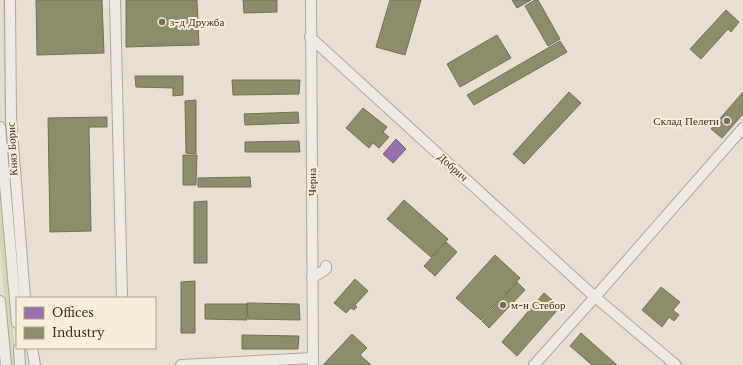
<svg xmlns="http://www.w3.org/2000/svg" width="743" height="365" font-family="'Libre Baskerville',serif">
	<style>
		.green { fill: #d6d7b3 }
		.offices { fill: #9970ab; stroke: #7d5c81 }
		.industry { fill: #8c8c6e; stroke: #747057 }
		.lines { fill: none; stroke-linecap: round; stroke-linejoin: round }
		.minor-casing { stroke: #ada599; stroke-width: 12 }
		.minor { stroke: #efebe3; stroke-width: 10 }
		.poi-dot { fill: #786c5e; stroke: #f7eed8; stroke-width: 1.5 }
		.labels { text-anchor: middle; stroke-width: 4; stroke-linejoin: round; paint-order: stroke }
		.poi-label { font-size: 11px; fill: #3d2e20; stroke: #f7eed8; text-anchor: start }
		.street-label { font-size: 11px; fill: #3d2e20; stroke: #f7eed8 }
	</style>
	<rect width="100%" height="100%" fill="#e7e0d1"/>
	<!-- green -->
	<path class="green" d="M3 0H5L7 141 21 298H18L5 141Z
		M0 182 16 365H11L0 246Z"/>
	<!-- offices -->
	<path class="offices" d="M396 139 406 149 393 163 383 154Z"/>
	<!-- industry -->
	<path class="industry" d="M36 0H102L104 53 37 55Z
		M126 0H197L199 45 126 47Z
		M243 0H277V12L244 13Z
		M390 0H421L405 55 376 47Z
		M512 0H531L517 8Z
		M535 0H538L560 39 548 46 525 6Z
		M726 10 739 22 731 32 728 29 701 59 690 49Z
		M497 35 511 58 460 87 447 64Z
		M560 41 567 52 474 105 467 95Z
		M135 76H183V95L173 96V88L136 87Z
		M232 80H300L299 94 233 95Z
		M569 92 581 103 524 164 513 154Z
		M743 92V114L722 138 711 129Z
		M196 100V154L186 153 185 101Z
		M363 108 387 127 383 132 389 137 379 148 373 143 369 148 346 128Z
		M298 112 299 123 245 125 244 114Z
		M107 117V127H89L91 231 50 232 48 118Z
		M299 141 300 152H245V142Z
		M183 155H197L196 185H183Z
		M250 177 251 187H198V178Z
		M404 200 448 239 431 257 387 219Z
		M207 201V263H194V202Z
		M446 242 457 252 435 276 424 266Z
		M495 255 520 278 481 320 456 298Z
		M355 279 368 291 355 305 357 307 354 310 351 308 346 313 334 303Z
		M195 281V333H181V282Z
		M517 282 525 290 489 328 482 321Z
		M661 287 680 302 673 310 679 315 674 321 669 317 662 327 642 310Z
		M544 293 560 307 517 356 502 342Z
		M247 303 299 304 300 320 248 319Z
		M205 304H247V320L205 319Z
		M581 333 617 365H592L570 346Z
		M352 334 367 348 360 355 371 365H323Z
		M242 335 299 336 298 349H242Z"/>
	<g class="lines">
		<defs>
			<path id="minor" d="M10 0 11 119 25 298
				M115 0 122 298
				M311 0 313 365
				M310 37 595 297 534 365
				M0 127 17 323
				M312 278 326 269V266
				M0 301 6 365
				M19 348 20 365
				M32 348 35 365
				M181 365 313 358
				M676 365 595 297 743 128"/>
		</defs>
		<!-- minor casing -->
		<use href="#minor" class="minor-casing"/>
		<!-- minor -->
		<use href="#minor" class="minor"/>
	</g>
	<!-- markers -->
	<g class="poi-dot">
		<circle cx="162" cy="22" r="4"/>
		<circle cx="727" cy="121" r="4"/>
		<circle cx="503" cy="305" r="4"/>
	</g>
	<g class="labels">
		<!-- poi labels -->
		<g class="poi-label">
			<text x="170" y="26">з-д Дружба</text>
			<text x="719" y="125" text-anchor="end">Склад Пелети</text>
			<text x="511" y="309">м-н Стебор</text>
		</g>
		<!-- street labels -->
		<g class="street-label">
			<text transform="translate(12 149) rotate(-93)" y="4">Княз Борис</text>
			<text transform="translate(453 167) rotate(42)" y="4">Добрич</text>
			<text transform="translate(312 182) rotate(-90)" y="4">Черна</text>
		</g>
	</g>
	<!-- legend -->
	<rect x="16" y="297" width="140" height="52" fill="#f7eed8" stroke="#ada18e"/>
	<rect x="24" y="307" width="20" height="12" fill="#9970ab" stroke="#ada18e"/>
	<text x="52" y="317" font-size="12" fill="#3d2e20">Offices</text>
	<rect x="24" y="327" width="20" height="12" fill="#8c8c6e" stroke="#ada18e"/>
	<text x="52" y="337" font-size="12" fill="#3d2e20">Industry</text>
</svg>
